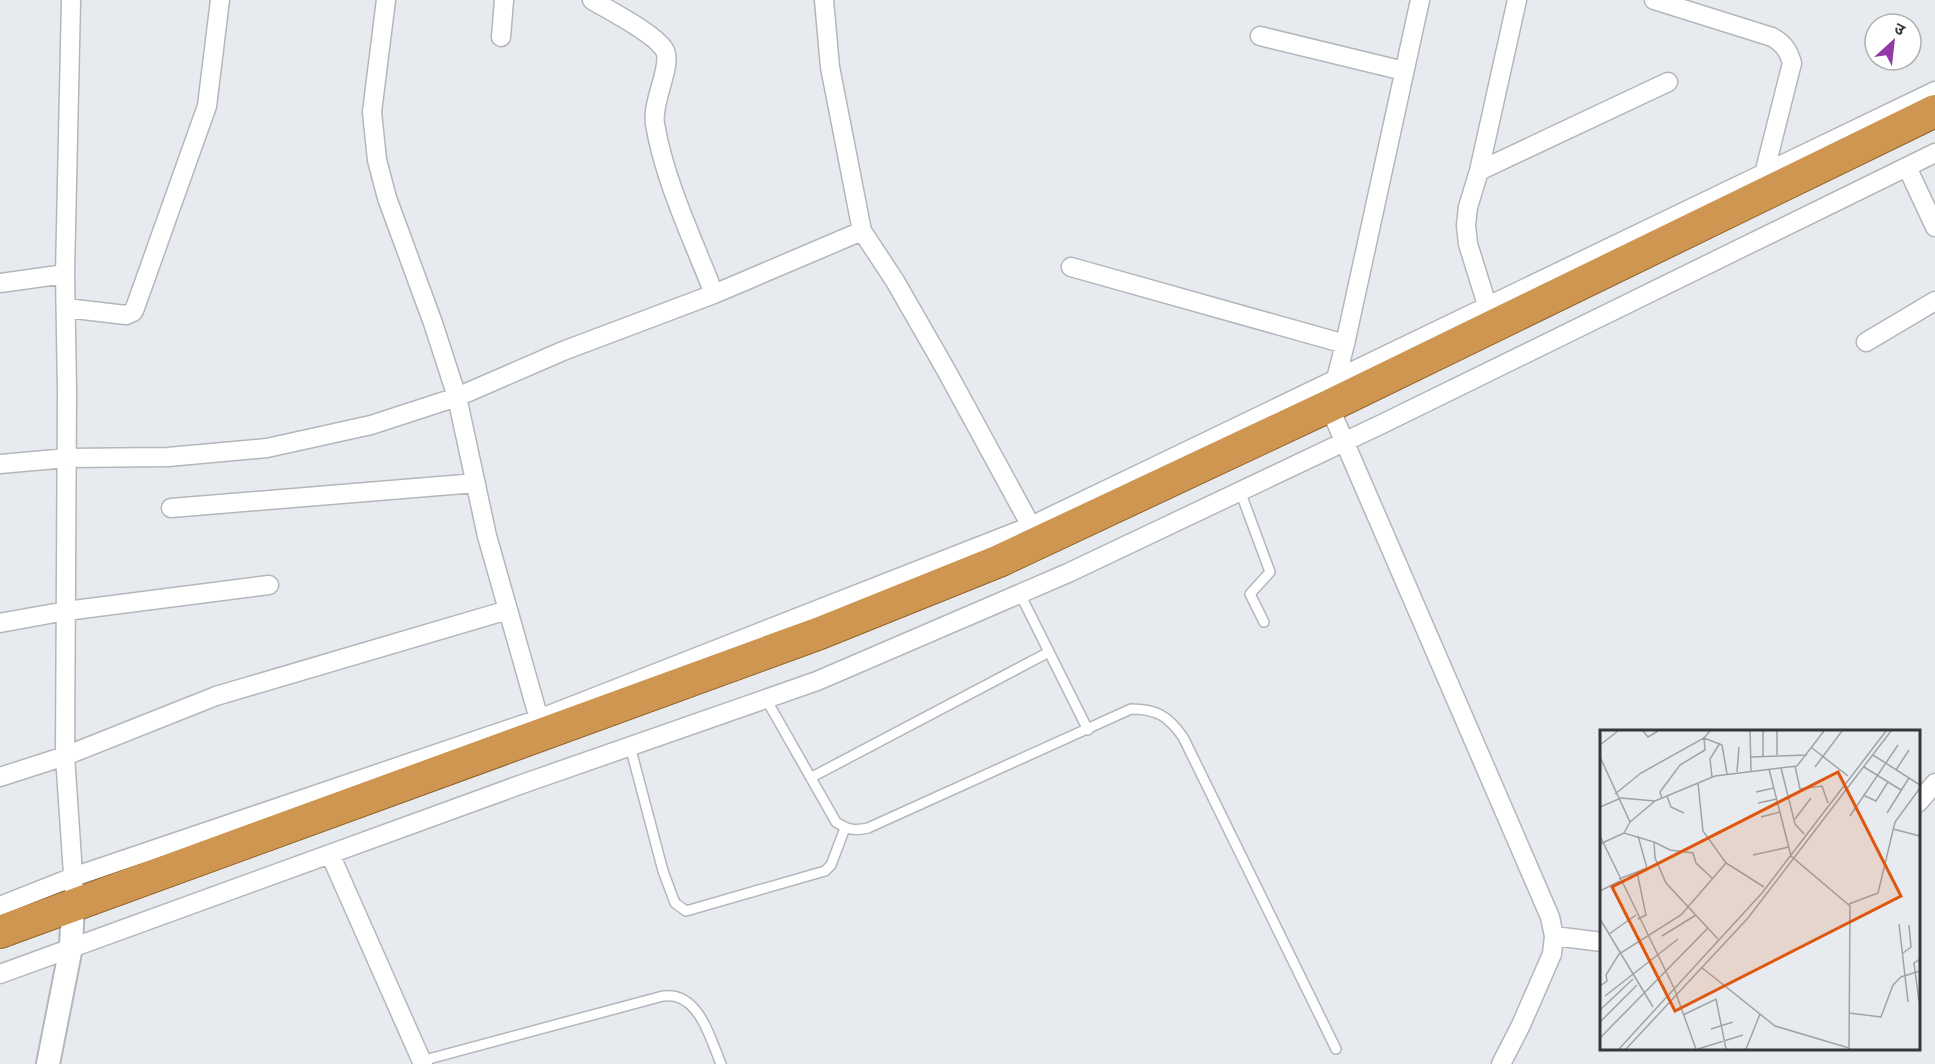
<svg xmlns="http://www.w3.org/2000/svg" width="1935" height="1064" font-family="'Nunito Sans','Noto Sans Devanagari',sans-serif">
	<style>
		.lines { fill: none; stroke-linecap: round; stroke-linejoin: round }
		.service-casing { stroke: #b3b7bb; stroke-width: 12 }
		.minor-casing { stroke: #b3b7bb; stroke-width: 21 }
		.tertiary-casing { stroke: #b3b7bb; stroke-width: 26 }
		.trunk-casing { stroke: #91632c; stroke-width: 34 }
		.service { stroke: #fff; stroke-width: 9 }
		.minor { stroke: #fff; stroke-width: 18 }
		.tertiary { stroke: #fff; stroke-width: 22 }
		.trunk { stroke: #ce9650; stroke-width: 32 }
		.inset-road { fill: none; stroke: #a0a3a6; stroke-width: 1.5 }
		.view { fill: #df570e; fill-opacity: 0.15; stroke: #df570e; stroke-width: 3 }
		.inset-edge { fill: none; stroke: #353738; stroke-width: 3 }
	</style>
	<rect width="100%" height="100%" fill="#e7ebef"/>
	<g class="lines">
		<defs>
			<path id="service" d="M1240 491 1270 572 1250 594 1264 622
				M1020 594 1088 730
				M766 699 836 822C848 830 855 831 868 828L1131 709C1157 709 1168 716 1183 737L1336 1049
				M630 746 663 871 675 903 686 911 825 871 831 865 845 828
				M812 777 1049 652
				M421 1061 663 996C667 996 673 995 677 997 702 1004 712 1043 721 1064"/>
			<path id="minor" d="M71 0 65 274 67 391 65 756 74 889
				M386 0 372 112 377 160 387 198 433 323 457 397 487 536 539 719
				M592 0C610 11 652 32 664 49 674 64 651 101 655 124 665 183 693 239 714 294
				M824 0 830 67 862 231 895 281 946 370 1031 526
				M1420 0 1345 344 1329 406 1550 917 1554 936 1552 954 1521 1025 1501 1064
				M1654 0 1772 37C1784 44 1788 50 1792 63L1764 174
				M1260 36 1404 71
				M501 37 504 0
				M1907 167 1935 227
				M1479 171 1668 82
				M1071 267 1345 344
				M0 283 65 274
				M1487 305 1468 244 1466 225 1468 207 1479 171 1517 0
				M66 308 126 315 133 312 135 308 207 106 220 0
				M1866 342 1935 301
				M0 464 67 458 168 457 267 448 371 425 457 397 563 351 714 294 862 231
				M171 508 476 483
				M0 623 66 611 269 585
				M0 777 65 756 216 696 508 610
				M1918 803 1935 783
				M330 854 423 1064
				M0 906 73 877 539 719 1031 526 1935 91
				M1554 936 1602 942
				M0 974 525 783 817 681 1068 573 1384 423 1935 153"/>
			<path id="tertiary" d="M48 1064 71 947 73 905"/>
			<path id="trunk" d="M0 932 820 633 999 561 1329 406 1935 111"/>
		</defs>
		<!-- service casing -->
		<use href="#service" class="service-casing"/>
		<!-- minor casing -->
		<use href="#minor" class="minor-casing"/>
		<!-- tertiary casing -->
		<use href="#tertiary" class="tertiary-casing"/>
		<!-- trunk casing -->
		<use href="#trunk" class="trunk-casing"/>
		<!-- service -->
		<use href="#service" class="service"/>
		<!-- minor -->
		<use href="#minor" class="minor"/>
		<!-- tertiary -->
		<use href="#tertiary" class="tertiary"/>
		<!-- trunk -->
		<use href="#trunk" class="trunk"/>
	</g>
	<!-- overview -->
	<g transform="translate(1600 730)">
		<rect width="320" height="320" fill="#e7ebef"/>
		<path class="inset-road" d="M43 1 48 7 58 1M150 1 151 41M0 15 18 1M212 18 248 46M177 25V1M273 25 320 55M163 26V1M0 27 30 92 24 103M151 27 207 25M195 36 200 59 222 56 228 73M215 37 242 1M264 37 301 60M181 38 195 94 204 104M169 39 191 126 250 176 249 319M296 40 309 20M137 42 139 17M112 47 110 29 120 13M98 53 103 101 126 133 164 157M156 62 174 58M15 64 41 43 104 8 110 1M263 65 276 71 288 52M67 66 71 77 84 83M62 69 60 62 80 35 105 20 104 8 122 15 127 44M158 73 177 69M0 77 21 68 55 71 115 46 197 36 224 1M287 83 309 48M250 86 298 15M161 87 180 82M195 89 211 68M30 92 55 71M293 99 320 106M0 106 74 258 96 319M54 112 70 120 93 123 96 133 113 149M0 114 24 103 54 112 55 128 66 153 118 209M153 125 189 117M37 142 46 185 38 189M19 149 47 138 38 106M0 161 20 151M249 174 278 163 295 92 320 58M0 189 53 277M299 194 308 272M9 204 36 185M62 206 96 185M303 223 311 217 309 195M101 237 175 296 249 318M0 256 7 251 6 245 19 224 81 185 126 133M5 266 78 209M319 271 314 233 320 229M0 280 33 249M249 283 281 287 293 255 301 247 320 241M83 285 116 269 126 319M0 292 37 255M111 299 133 292M0 308 108 198M19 319 162 163 286 1M26 319 148 188 291 1M98 319 143 305M146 319 160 284"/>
		<path class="view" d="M238 42 301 166 75 281 12 157Z"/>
		<rect width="320" height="320" class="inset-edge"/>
	</g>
	<!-- north arrow -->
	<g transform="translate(1893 42) rotate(27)"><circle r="28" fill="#ffffff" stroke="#aeafaf" stroke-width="1.5"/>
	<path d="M0-4.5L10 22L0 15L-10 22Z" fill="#9239a5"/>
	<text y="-9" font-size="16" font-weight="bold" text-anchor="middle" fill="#353738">उ</text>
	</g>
</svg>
